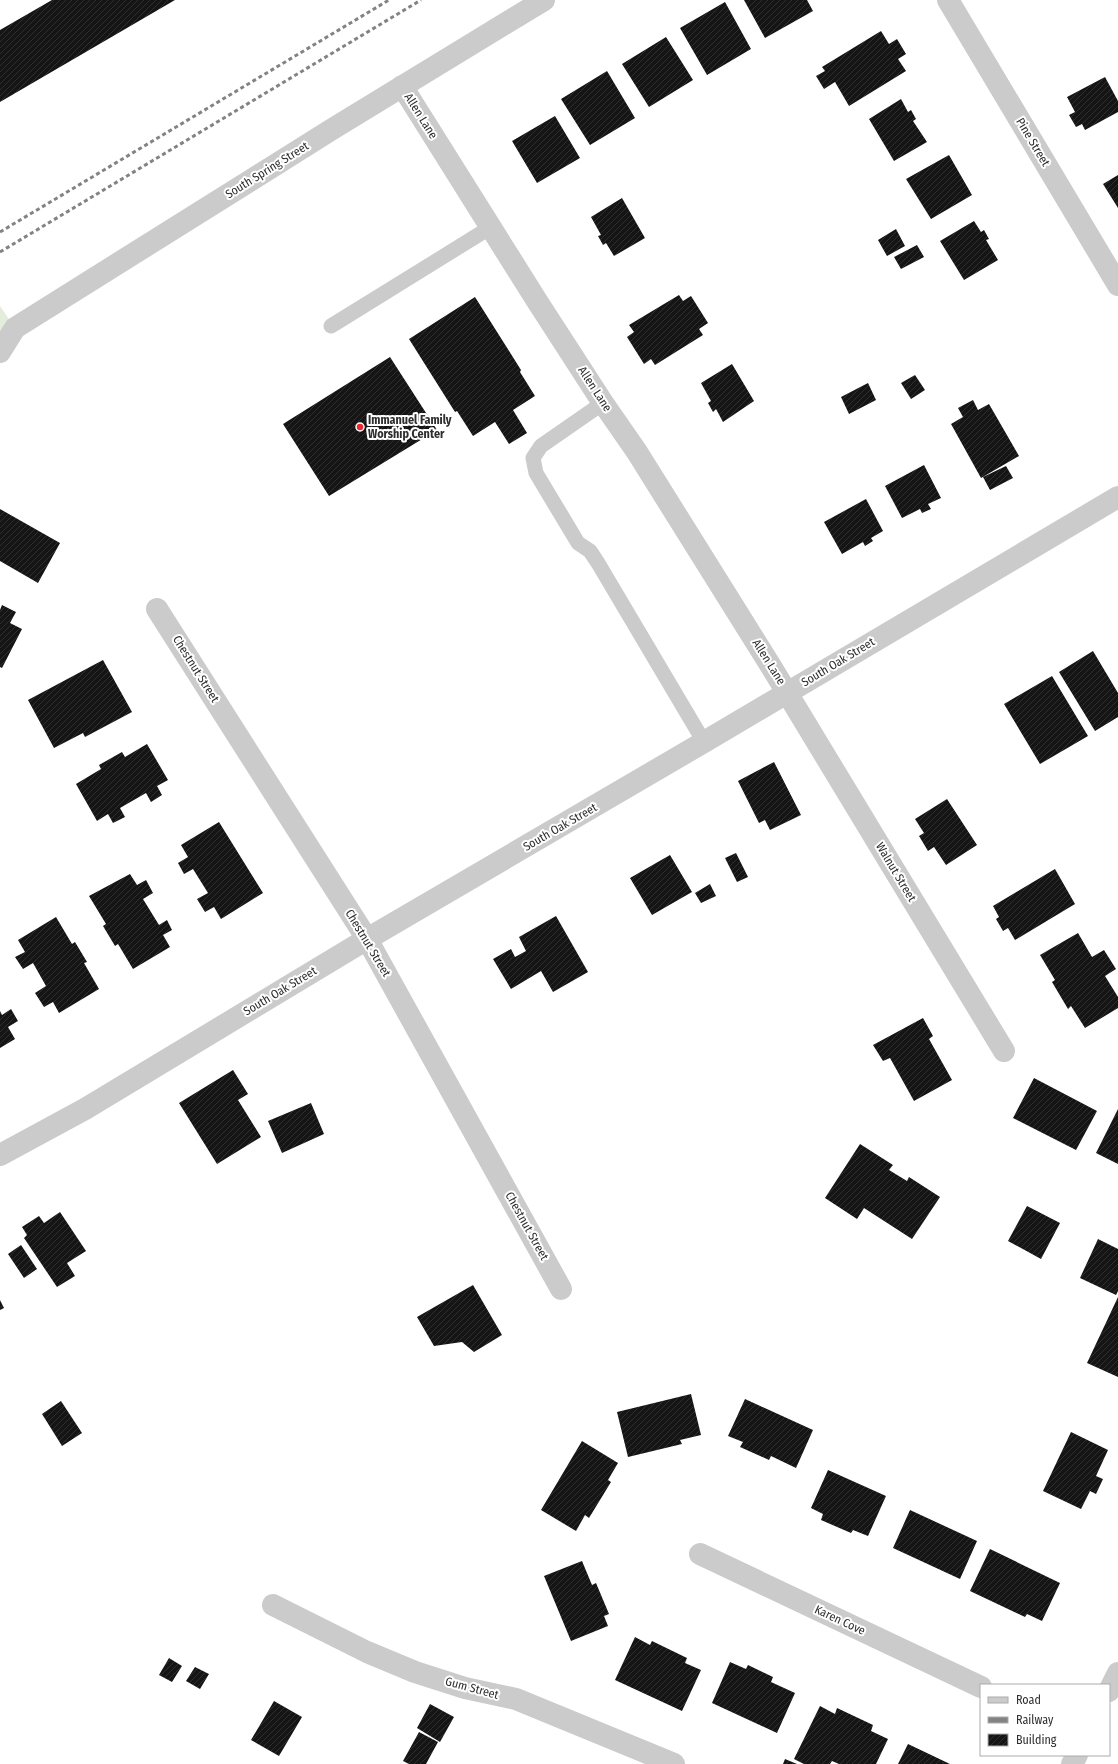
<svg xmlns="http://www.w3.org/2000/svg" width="1118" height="1764" font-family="'Fira Sans Condensed',sans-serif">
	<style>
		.grass { fill: #e4ecdb }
		.building { fill: url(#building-hatch) }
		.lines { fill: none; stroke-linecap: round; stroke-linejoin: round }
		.service { stroke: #cbcbcb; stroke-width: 15 }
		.minor { stroke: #cbcbcb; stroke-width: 22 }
		.tertiary { stroke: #cbcbcb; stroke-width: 22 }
		.rail { stroke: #838383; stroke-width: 3; stroke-dasharray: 4 3; stroke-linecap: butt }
		.poi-dot { fill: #ee2731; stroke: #fff; stroke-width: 1.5 }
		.labels { text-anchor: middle; stroke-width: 4; stroke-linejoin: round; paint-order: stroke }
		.street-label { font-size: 12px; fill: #2e2e2e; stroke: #fff }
		.poi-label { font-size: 12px; font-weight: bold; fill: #2e2e2e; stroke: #fff; text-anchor: start }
	</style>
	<defs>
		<pattern id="building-hatch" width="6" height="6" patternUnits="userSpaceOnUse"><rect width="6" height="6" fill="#151515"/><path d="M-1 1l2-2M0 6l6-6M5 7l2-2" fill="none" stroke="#2f2f2f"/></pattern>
	</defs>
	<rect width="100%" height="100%" fill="#fff"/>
	<!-- grass -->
	<path class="grass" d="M0 306 15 328 0 352Z"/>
	<!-- building -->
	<path class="building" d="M52 0H175L0 102V30Z
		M744 0H807L813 11 765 38Z
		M725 2 751 49 707 75 680 28Z
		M881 31 889 44 897 39 906 54 898 59 906 71 849 106 835 82 824 89 816 76 825 71 822 67Z
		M666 37 693 80 649 107 622 64Z
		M607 71 635 118 590 145 561 99Z
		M1105 77 1118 101V112L1085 130 1082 124 1076 127 1069 115 1075 112 1067 97Z
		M901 99 908 112 911 110 916 119 913 121 927 142 894 161 869 119Z
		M555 116 580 158 537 183 512 141Z
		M949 155 972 195 931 219 906 179Z
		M1118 175V208L1103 184Z
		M622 198 645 238 614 256 606 243 603 245 598 236 601 235 591 217Z
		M974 221 981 232 984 230 989 239 986 240 998 260 964 280 940 241Z
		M896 229 905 246 887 256 878 240Z
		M917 245 924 257 901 269 894 257Z
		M679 295 683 301 691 296 708 323 699 329 703 335 655 365 651 359 644 364 627 337 634 332 629 325Z
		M475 297 521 370 520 372 535 396 513 410 527 433 509 444 495 422 473 436 457 411 455 412 409 339Z
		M390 357 437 430 329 496 283 424Z
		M732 364 754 401 723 422 716 409 713 412 708 403 711 401 701 383Z
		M915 375 925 390 911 399 901 383Z
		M868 383 876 400 849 414 841 397Z
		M973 400 978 410 989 404 1019 456 981 478 951 424 963 417 958 408Z
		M924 465 941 498 928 504 931 509 922 513 920 509 902 518 885 486Z
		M1006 466 1013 478 990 490 983 477Z
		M866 499 883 531 871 538 873 541 865 546 863 542 842 554 824 522Z
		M0 509 60 543 38 583 0 561Z
		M2 605 16 612 10 623 22 629 2 668 0 667V610Z
		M1093 651 1118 693V717L1095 731 1059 672Z
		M103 660 132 712 85 737 83 733 54 748 28 700Z
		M1052 676 1088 736 1040 764 1004 704Z
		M147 744 168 780 157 786 162 795 151 802 146 793 120 808 125 817 113 823 108 814 97 821 76 784 101 769 99 765 122 752 125 757Z
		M774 762 801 815 770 830 765 820 759 823 738 781Z
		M947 799 977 845 946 865 934 847 928 851 919 836 924 833 915 819Z
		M219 822 263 893 221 919 214 907 205 912 197 899 208 893 193 869 184 874 178 863 188 857 181 845Z
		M736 853 748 877 737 882 725 858Z
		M670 855 692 892 652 915 630 878Z
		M1055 869 1075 904 1015 940 1008 928 1003 931 996 919 999 917 993 906Z
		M130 874 137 885 146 880 153 893 143 899 159 925 167 920 172 930 163 935 170 947 133 969 118 944 115 946 103 926 106 924 89 896Z
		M710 884 716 896 701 903 695 893Z
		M556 916 588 972 553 992 541 971 511 989 493 959 511 949 515 957 526 951 519 937Z
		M56 917 72 944 75 942 87 962 84 963 99 989 59 1013 53 1002 44 1007 35 993 46 986 33 963 23 969 15 957 25 952 18 940Z
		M1078 933 1092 957 1104 950 1116 969 1105 976 1118 997V1008L1085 1028 1071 1006 1068 1009 1052 982 1055 980 1040 955Z
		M11 1009 18 1021 8 1027 15 1039 0 1048V1011L2 1015Z
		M923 1018 933 1036 929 1039 952 1080 914 1101 890 1058 883 1061 873 1045Z
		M233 1070 248 1094 238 1100 261 1137 217 1164 179 1103Z
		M1034 1078 1097 1111 1076 1150 1013 1118Z
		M311 1103 324 1134 282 1153 268 1121Z
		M1118 1109V1164L1096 1153Z
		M860 1144 893 1165 889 1170 907 1181 909 1177 940 1197 912 1239 864 1208 857 1219 825 1198Z
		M1027 1206 1060 1223 1041 1259 1008 1241Z
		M60 1212 86 1251 67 1263 75 1276 57 1287 24 1238 27 1235 22 1227 39 1216 44 1223Z
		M1098 1239 1118 1249V1291L1116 1295 1080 1278Z
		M21 1245 37 1269 24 1278 8 1254Z
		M473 1285 502 1335 474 1352 462 1342 434 1346 417 1317Z
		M1118 1297V1377L1087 1363Z
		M0 1300 4 1308 0 1310Z
		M691 1394 701 1435 680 1440 682 1444 628 1457 617 1412Z
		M745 1399 813 1430 796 1468 771 1456 769 1460 740 1447 743 1442 728 1436Z
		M61 1401 82 1433 62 1446 42 1414Z
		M1071 1432 1108 1450 1096 1476 1103 1479 1096 1494 1090 1491 1081 1509 1043 1491Z
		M582 1441 618 1463 608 1480 611 1482 589 1518 585 1515 576 1531 541 1510Z
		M828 1470 886 1496 868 1536 853 1530 851 1533 821 1520 823 1514 811 1508Z
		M910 1510 977 1541 960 1579 893 1548Z
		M990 1549 1060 1583 1042 1621 1027 1614 1025 1617 970 1591Z
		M582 1561 592 1585 596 1583 609 1614 604 1616 608 1626 571 1641 544 1576Z
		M635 1637 650 1645 652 1641 687 1658 685 1663 701 1670 682 1711 615 1680Z
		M169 1658 182 1666 172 1682 159 1675Z
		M730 1662 746 1669 748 1665 773 1677 771 1682 795 1693 777 1733 712 1703Z
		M195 1667 209 1674 200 1689 186 1681Z
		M274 1701 302 1717 279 1756 251 1740Z
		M430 1704 454 1717 440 1742 417 1728Z
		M820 1706 835 1714 837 1708 873 1725 871 1731 888 1739 876 1764H839L832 1761 830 1764H804L794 1759Z
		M419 1732 438 1742 426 1764H409L403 1761Z
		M908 1744 950 1764H898Z
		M785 1759 797 1764H783Z"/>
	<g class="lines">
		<!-- service -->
		<path class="service" d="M331 326 491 227
			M603 403 541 446 533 458 536 473 578 543 590 551 598 563 704 742"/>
		<!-- minor -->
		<path class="minor" d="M948 0 1118 285
			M402 86 537 301 603 403 637 452 772 668 1004 1051
			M0 352 15 328 334 128 544 0
			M157 609 367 939 561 1289
			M700 1554 981 1687
			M273 1605 367 1652 415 1672 465 1688 516 1699 674 1764"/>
		<!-- tertiary -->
		<path class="tertiary" d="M0 1155 85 1109 367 939 704 742 1118 497
			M1109 1691 1118 1673
			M1072 1764 1077 1755"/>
		<!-- rail -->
		<path class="rail" d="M0 232 389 0
			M0 252 421 0"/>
	</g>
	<!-- markers -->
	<circle class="poi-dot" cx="360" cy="427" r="4"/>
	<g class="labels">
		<!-- street labels -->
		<g class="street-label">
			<text transform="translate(421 116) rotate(58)" y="4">Allen Lane</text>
			<text transform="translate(1033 142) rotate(59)" y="4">Pine Street</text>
			<text transform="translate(267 170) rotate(-32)" y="4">South Spring Street</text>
			<text transform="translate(595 389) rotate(57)" y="4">Allen Lane</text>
			<text transform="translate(769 662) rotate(58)" y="4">Allen Lane</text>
			<text transform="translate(838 662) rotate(-31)" y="4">South Oak Street</text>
			<text transform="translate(196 669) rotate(58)" y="4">Chestnut Street</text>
			<text transform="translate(560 827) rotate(-30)" y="4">South Oak Street</text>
			<text transform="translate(896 872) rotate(59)" y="4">Walnut Street</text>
			<text transform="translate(368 943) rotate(59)" y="4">Chestnut Street</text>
			<text transform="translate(280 991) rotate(-31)" y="4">South Oak Street</text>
			<text transform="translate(527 1226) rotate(61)" y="4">Chestnut Street</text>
			<text transform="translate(840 1620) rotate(25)" y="4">Karen Cove</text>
			<text transform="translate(472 1688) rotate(15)" y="4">Gum Street</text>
		</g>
		<!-- poi labels -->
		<g class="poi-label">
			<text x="368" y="424">Immanuel Family<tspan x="368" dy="14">Worship Center</tspan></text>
		</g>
	</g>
	<!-- legend -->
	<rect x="980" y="1684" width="130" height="72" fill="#ffffff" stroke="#ababab"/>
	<rect x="988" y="1697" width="20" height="6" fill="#cbcbcb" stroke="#ababab"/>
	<text x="1016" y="1704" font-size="12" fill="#2e2e2e">Road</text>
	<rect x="988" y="1717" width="20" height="6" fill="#838383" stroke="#ababab"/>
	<text x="1016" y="1724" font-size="12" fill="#2e2e2e">Railway</text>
	<rect x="988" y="1734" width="20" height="12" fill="url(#building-hatch)" stroke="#ababab"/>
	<text x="1016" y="1744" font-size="12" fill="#2e2e2e">Building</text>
</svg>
